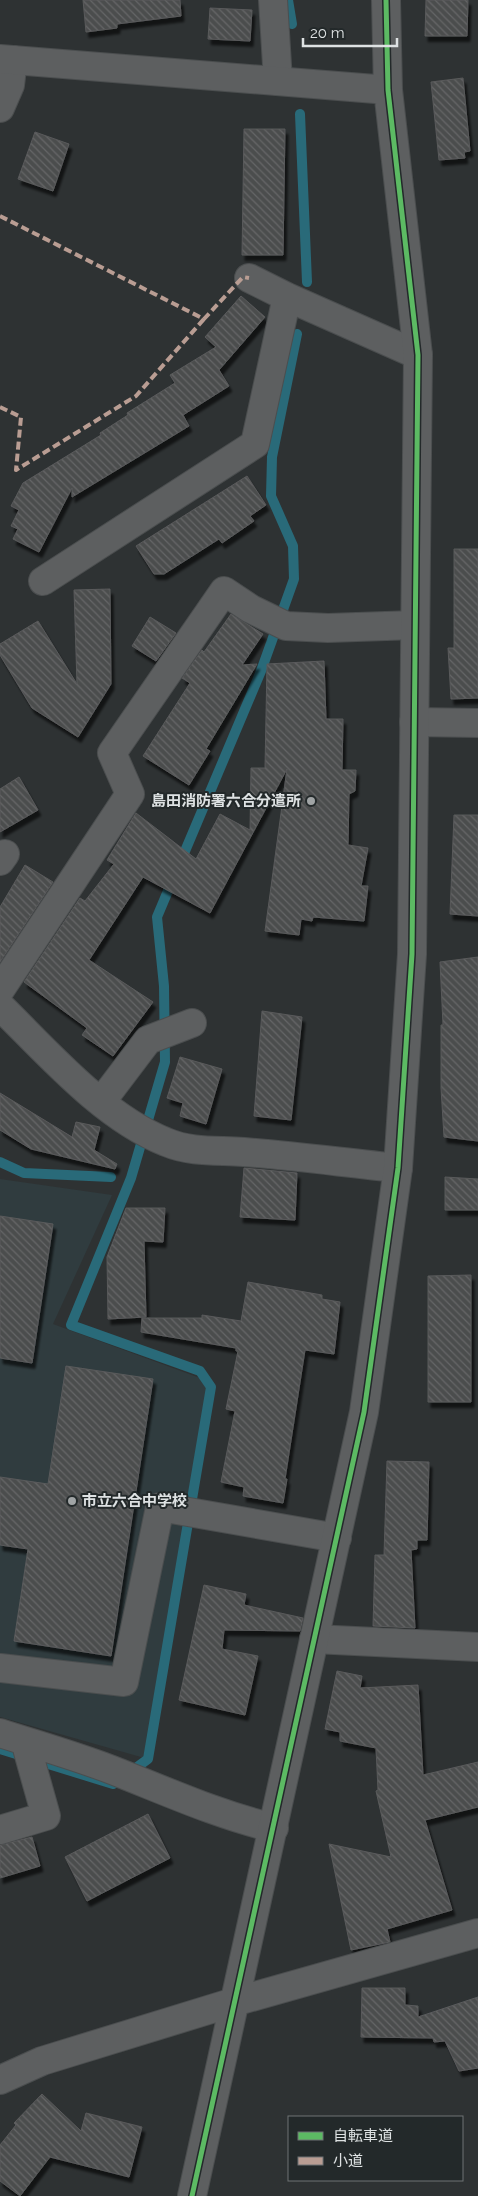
<svg xmlns="http://www.w3.org/2000/svg" width="478" height="2196" font-family="Raleway,'Noto Sans JP',sans-serif">
	<style>
		.built { fill: #303c3f }
		.lines { fill: none; stroke-linecap: round; stroke-linejoin: round }
		.stream { stroke: #296a79; stroke-width: 10 }
		.building { fill: url(#building-back-hatch); stroke: #595a5b; filter: url(#shadow) }
		.minor-casing { stroke: #4b4e4f; stroke-width: 30 }
		.tertiary-casing { stroke: #4b4e4f; stroke-width: 30 }
		.minor { stroke: #5d5f60; stroke-width: 28 }
		.tertiary { stroke: #5d5f60; stroke-width: 28 }
		.quiet { stroke: #b99d93; stroke-width: 4; stroke-dasharray: 8 4; stroke-linecap: butt }
		.cycleway-casing { stroke: #23292a; stroke-width: 8 }
		.cycleway { stroke: #5cba63; stroke-width: 5 }
		.poi-dot { fill: #a0a4a5; stroke: #23292a; stroke-width: 2 }
		.labels { text-anchor: middle; stroke-width: 4; stroke-linejoin: round; paint-order: stroke }
		.poi-label { font-size: 15px; font-weight: bold; fill: #dee2e3; stroke: #23292a; text-anchor: end }
	</style>
	<defs>
		<pattern id="building-back-hatch" width="6" height="6" patternUnits="userSpaceOnUse" patternTransform="scale(1.25)"><rect width="6" height="6" fill="#4c4d4e"/><path d="M-1 5l2 2M0 0l6 6M5-1l2 2" fill="none" stroke="#656667"/></pattern>
		<filter id="shadow"><feDropShadow dx="3" dy="5.5" stdDeviation="1" flood-color="#0009"/></filter>
	</defs>
	<rect width="100%" height="100%" fill="#2e3233"/>
	<!-- built -->
	<path class="built" d="M0 1179 112 1195 53 1324 208 1381 148 1759 0 1717Z"/>
	<g class="lines">
		<!-- stream -->
		<path class="stream" d="M288 0 292 24
			M300 114 307 282
			M180 863 261 671 294 579 293 546 271 496 272 457 297 334
			M0 1162 24 1173 111 1177
			M0 1749 113 1784 115 1783
			M129 1773 148 1759 211 1387 200 1371 71 1325 131 1178 165 1062 164 986 157 917 173 879"/>
	</g>
	<!-- building -->
	<path class="building" d="M83 0H180L181 16 117 24V28L86 32Z
		M426 0H468L467 36H425Z
		M210 8 252 10 250 41 208 39Z
		M463 78 470 151 464 152 465 158 439 160 431 82Z
		M244 129H285L283 255H242Z
		M35 132 69 144 53 191 18 179Z
		M241 296 265 317 219 370 229 386 183 415 189 426 72 497V488L39 552 13 539 18 529 11 526 19 510 11 506 23 483 101 435 100 433 128 415 127 413 175 383 170 375 216 347 205 337Z
		M247 476 266 505 250 516 254 521 222 543 219 539 164 574H154L136 546Z
		M454 549H478V698L451 699 448 648H454Z
		M110 589 111 684 78 737 32 708 0 655V644L38 621 77 684 74 590Z
		M231 614 263 634 242 665 257 664 206 749 210 751 189 785 143 756 190 683 182 678 202 650 204 652Z
		M150 617 176 633 156 661 132 646Z
		M324 661 326 719H343L342 770H356L355 791 349 794 348 845 368 848 361 886H368L364 921 313 917 312 921 301 919 299 935 265 931 287 769 210 913 143 877 89 960 153 1002 113 1056 82 1035 87 1028 24 982 80 898 85 901 114 864 107 860 136 813 196 859 220 814 250 830 251 768H265L267 664Z
		M19 777 38 810 0 832V789Z
		M454 815H478V916L450 914Z
		M25 865 53 882 0 962V907Z
		M478 957V1141L444 1137 441 1088V1025H443L440 962Z
		M262 1011 302 1017 291 1120 254 1116Z
		M180 1057 222 1069 206 1124 180 1116 183 1103 167 1098Z
		M0 1093 72 1137 76 1122 100 1127 94 1150 117 1164 115 1169 31 1149 0 1130Z
		M244 1168 297 1173 295 1220 240 1217Z
		M445 1177 478 1179V1210H445Z
		M126 1208H165L163 1242 144 1241 146 1317 108 1319 107 1257Z
		M0 1216 53 1224 32 1363 0 1358Z
		M471 1275V1402H428V1276Z
		M248 1282 322 1295V1299L340 1302 334 1354 305 1350 285 1479H287L283 1503 243 1496 244 1487 221 1482 235 1411 226 1409 238 1351H236V1348L141 1332 142 1318H202V1315L241 1321Z
		M66 1366 153 1379 111 1656 14 1641 28 1549 0 1545V1477L48 1484Z
		M387 1461 429 1462 427 1540H417V1549L411 1550 415 1628 373 1626 375 1555H384Z
		M204 1585 246 1594 244 1605 303 1618 300 1631 224 1630 222 1649 258 1656 245 1715 179 1700Z
		M337 1671 362 1676 360 1688 418 1685 423 1775 478 1762V1807L425 1820 452 1910 387 1929 390 1942 351 1950 329 1844 391 1857 376 1791 378 1790 376 1748 340 1741V1732L325 1729Z
		M148 1814 170 1858 87 1901 65 1857Z
		M32 1837 40 1866 0 1878V1845Z
		M362 1988H405V2005L418 2006V2017L478 1997V2068L459 2071 445 2041 434 2042 433 2038 361 2037Z
		M42 2094 81 2131 86 2113 142 2127 129 2177 50 2157 20 2196 0 2181V2145L16 2125 14 2123Z"/>
	<g class="lines">
		<defs>
			<path id="minor" d="M273 0 278 81
				M0 108 10 85 13 60
				M249 278 287 297 418 355
				M43 581 255 444 287 297
				M414 722 478 723
				M0 861 5 854
				M0 990 130 794 112 753 224 591 251 609 286 626 328 628 415 625
				M0 1006C48 1053 103 1117 166 1142 192 1153 217 1150 244 1152 296 1156 347 1163 398 1168
				M101 1102 148 1040 192 1023
				M314 1639 478 1647
				M0 1668 124 1682 160 1507 337 1538
				M0 1733C37 1745 76 1756 112 1770 166 1791 218 1815 274 1828
				M0 1830 46 1816 25 1741"/>
			<path id="tertiary" d="M0 59 388 90
				M0 2080 42 2061 234 2002 478 1933
				M192 2196 364 1412 398 1168 412 954 418 355 388 90 386 0"/>
		</defs>
		<!-- minor casing -->
		<use href="#minor" class="minor-casing"/>
		<!-- tertiary casing -->
		<use href="#tertiary" class="tertiary-casing"/>
		<!-- minor -->
		<use href="#minor" class="minor"/>
		<!-- tertiary -->
		<use href="#tertiary" class="tertiary"/>
		<!-- quiet -->
		<path class="quiet" d="M0 216 204 319 243 277 249 278
			M0 407 21 417 16 470 136 396 204 319"/>
		<defs>
			<path id="cycleway" d="M192 2196 364 1412 398 1168 412 954 418 355 388 90 386 0"/>
		</defs>
		<!-- cycleway casing -->
		<use href="#cycleway" class="cycleway-casing"/>
		<!-- cycleway -->
		<use href="#cycleway" class="cycleway"/>
	</g>
	<!-- markers -->
	<g class="poi-dot">
		<circle cx="311" cy="801" r="5"/>
		<circle cx="72" cy="1501" r="5"/>
	</g>
	<g class="labels">
		<!-- poi labels -->
		<g class="poi-label">
			<text x="301" y="806">島田消防署六合分遣所</text>
			<text x="82" y="1506" text-anchor="start">市立六合中学校</text>
		</g>
	</g>
	<!-- legend -->
	<rect x="288" y="2116" width="175" height="65" fill="#23292a" stroke="#6e7374"/>
	<rect x="298" y="2132" width="25" height="8" fill="#5cba63" stroke="#6e7374"/>
	<text x="333" y="2141" font-size="15" fill="#dee2e3">自転車道</text>
	<rect x="298" y="2157" width="25" height="8" fill="#b99d93" stroke="#6e7374"/>
	<text x="333" y="2166" font-size="15" fill="#dee2e3">小道</text>
	<!-- scale -->
	<path d="M303 38v8h94v-8" fill="none" stroke="#dee2e3" stroke-width="2.5"/>
	<text x="310" y="38" font-size="15" fill="#dee2e3" stroke="#23292a" stroke-width="4" paint-order="stroke">20 m</text>
</svg>
